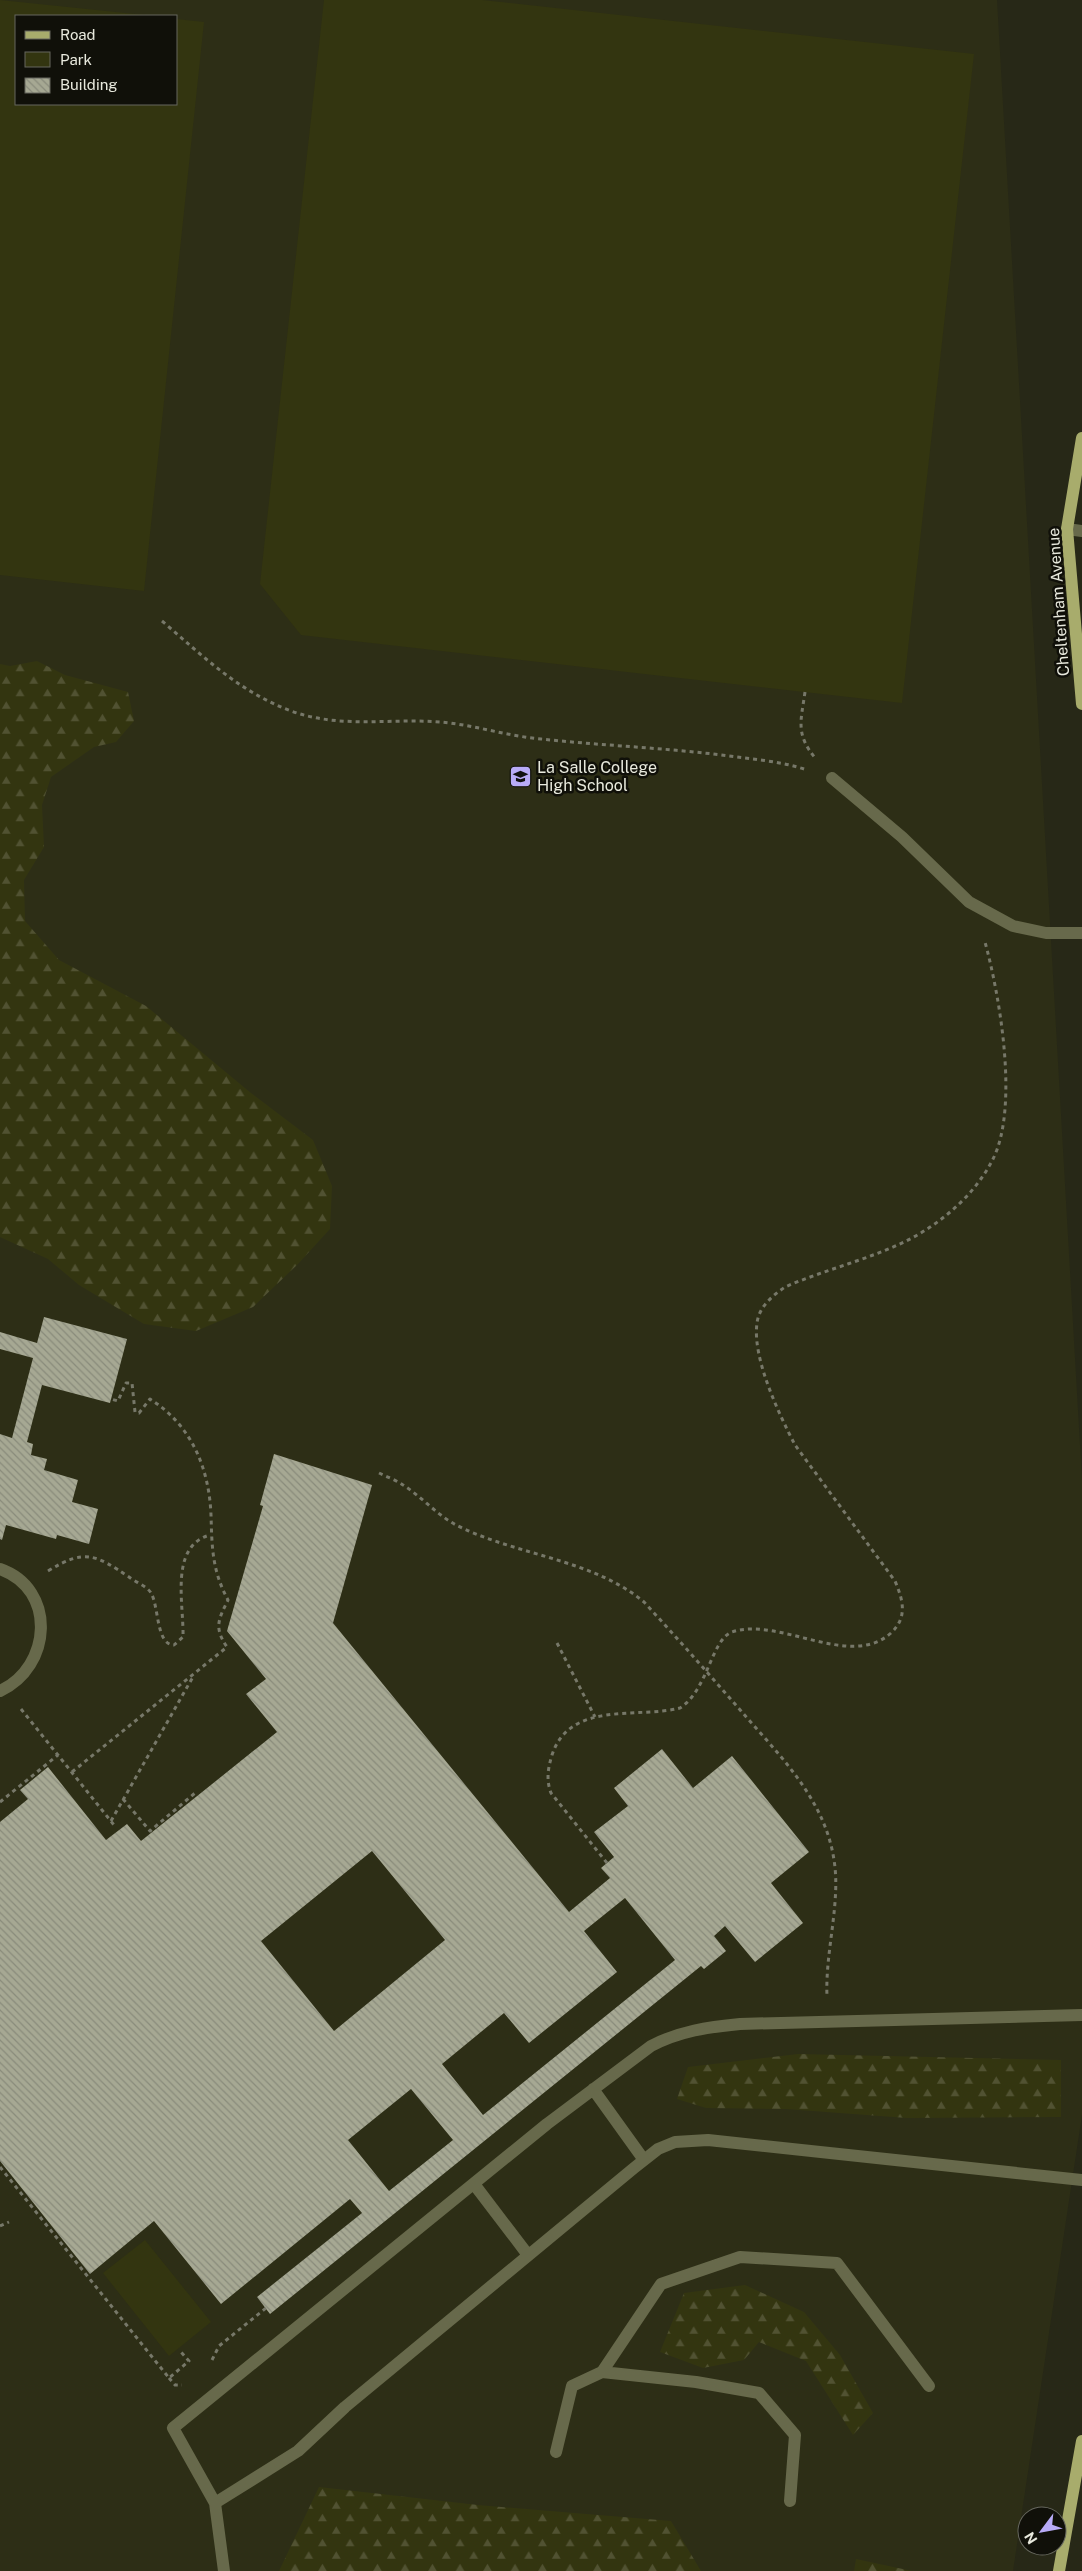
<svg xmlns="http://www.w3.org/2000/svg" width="1082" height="2571" font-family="'Public Sans',sans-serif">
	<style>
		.built { fill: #2d2e16; fill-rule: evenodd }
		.green { fill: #333510 }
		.forest { fill: url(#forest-firs) }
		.building { fill: url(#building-back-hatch); fill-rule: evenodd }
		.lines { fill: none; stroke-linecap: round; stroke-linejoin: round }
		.path { stroke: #777869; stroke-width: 3; stroke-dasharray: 4 4; stroke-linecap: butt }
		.minor { stroke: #67694b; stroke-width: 12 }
		.major { stroke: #a8ac6c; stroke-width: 12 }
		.labels { text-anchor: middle; stroke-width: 5; stroke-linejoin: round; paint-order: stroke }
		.street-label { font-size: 16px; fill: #e8e9dd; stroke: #101009 }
		.poi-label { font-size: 16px; fill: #e8e9dd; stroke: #101009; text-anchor: start }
	</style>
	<defs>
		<pattern id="forest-firs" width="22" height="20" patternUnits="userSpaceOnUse" patternTransform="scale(1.25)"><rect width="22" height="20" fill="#333510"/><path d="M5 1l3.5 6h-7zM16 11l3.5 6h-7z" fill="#515232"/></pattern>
		<pattern id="building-back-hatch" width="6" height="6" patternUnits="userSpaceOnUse" patternTransform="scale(1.25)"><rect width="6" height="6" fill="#a6a893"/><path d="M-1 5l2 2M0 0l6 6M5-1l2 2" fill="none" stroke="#898b7b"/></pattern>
	</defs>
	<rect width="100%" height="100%" fill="#272817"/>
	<!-- built -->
	<path class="built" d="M0 0H997L1082 1480V2115L1013 2571H0ZM16 16H176V104H16Z"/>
	<!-- green -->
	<path class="green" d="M0 0 154 16H16V104H176V19L204 22 144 591 0 575Z
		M324 0H482L974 54 902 703 301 635 260 584Z
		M145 2240 211 2322 169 2356 103 2273Z"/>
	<!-- forest -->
	<path class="forest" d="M37 661 65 675 128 692 134 721 116 742 94 747 51 777 42 805 44 847 24 880 25 921 59 960 146 1006 251 1093 313 1140 332 1186 330 1229 298 1264 253 1307 196 1331 144 1324 79 1285 48 1259 0 1237V664L10 666Z
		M798 2054 1061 2060V2117L907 2118 786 2109 706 2108 677 2099 688 2067Z
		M745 2285 804 2312 840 2355 873 2413 853 2435 806 2361 759 2342 744 2360 703 2368 660 2352 684 2293Z
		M319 2487 478 2505 671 2521 701 2571H279Z
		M856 2559 912 2571H854Z"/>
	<!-- building -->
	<path class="building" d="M44 1317 127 1339 110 1403 42 1385 27 1442 33 1444 31 1455 47 1459 44 1470 78 1480 72 1502 98 1509 89 1544 57 1535 56 1539 6 1525 2 1540 0 1539V1434L12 1438 33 1358 0 1349V1332L37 1343Z
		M274 1454 372 1485 333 1623 569 1912 610 1878 601 1868 614 1857 594 1832 628 1806 614 1788 662 1749 693 1788 732 1756 809 1852 771 1883 803 1923 755 1962 725 1926 714 1936 726 1951 704 1969 701 1966 270 2314 257 2297 362 2213 350 2199 221 2304 154 2221 90 2274 0 2161V1822L28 1799 20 1790 48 1767 106 1840 127 1824 141 1841 277 1732 246 1694 266 1679 227 1631 263 1506 260 1505ZM372 1851 445 1940 334 2031 261 1941ZM625 1898 675 1960 483 2115 442 2064 504 2013 529 2043 617 1972 584 1931ZM411 2089 453 2140 389 2191 348 2140Z"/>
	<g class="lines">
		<!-- path -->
		<path class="path" d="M162 621C204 657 238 691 291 711 341 729 390 718 441 722 474 725 507 736 541 739 606 746 672 748 737 757 760 760 784 762 807 770
			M805 692C801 721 795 734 816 759
			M379 1473C387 1477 396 1480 403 1485 422 1497 438 1516 458 1526 519 1556 592 1559 644 1602 677 1638 709 1674 741 1711 779 1755 825 1799 834 1860 841 1902 825 1952 827 1996
			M48 1571C85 1548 96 1555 129 1577 135 1582 147 1586 151 1593 159 1606 156 1645 174 1645L183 1637C184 1604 169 1546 210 1535
			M557 1643 595 1717
			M21 1709 114 1825
			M72 1772 227 1647C214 1628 218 1620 228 1600 212 1570 212 1548 211 1515 209 1467 191 1425 150 1399L139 1413 135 1412 132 1383H126L118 1401 111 1399
			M123 1799 150 1831 195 1793
			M0 1802 58 1755
			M111 1821 194 1675
			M607 1863 551 1793C546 1780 548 1768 552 1755 570 1700 638 1719 680 1708 708 1690 711 1640 732 1632 779 1616 850 1670 891 1633 908 1617 903 1600 895 1581L795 1445C779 1414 752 1358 757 1323 759 1307 772 1296 785 1287 826 1269 872 1259 912 1238 945 1220 976 1193 993 1159 1019 1107 1000 997 985 942
			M0 2167 169 2378 189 2361 181 2352
			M0 2226 9 2222
			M212 2360 219 2346 266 2308
			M169 2378 175 2385H182"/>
		<!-- minor -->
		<path class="minor" d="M1067 529 1082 531
			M832 778 902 837 969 902 1013 926 1046 933H1082
			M0 1569C57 1589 52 1667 0 1691
			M593 2089 644 2160
			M474 2184 528 2255
			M602 2372 661 2284 740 2257 837 2263 929 2386
			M556 2452 572 2386 602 2372 696 2382 759 2393 795 2435 790 2501
			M215 2503 298 2451 345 2407 634 2168 658 2149 675 2142 708 2140 1082 2180
			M224 2571 215 2503 173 2428 547 2124 651 2046C680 2031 708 2027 740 2024L1082 2015"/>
		<!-- major -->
		<path class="major" d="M1082 438 1067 529 1082 704
			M1059 2571 1082 2441"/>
	</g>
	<!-- icons -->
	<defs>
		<symbol id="school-square" viewBox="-11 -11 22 22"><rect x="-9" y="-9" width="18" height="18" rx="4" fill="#b8abf7" stroke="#101009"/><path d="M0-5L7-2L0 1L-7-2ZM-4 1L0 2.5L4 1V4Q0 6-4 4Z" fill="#111"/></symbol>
	</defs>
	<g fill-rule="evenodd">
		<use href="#school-square" x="508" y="764" width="25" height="25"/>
	</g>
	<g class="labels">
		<!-- street labels -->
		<g class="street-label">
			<text transform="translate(1058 602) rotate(-94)" y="6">Cheltenham Avenue</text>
		</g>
		<!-- poi labels -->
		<g class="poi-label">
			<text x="537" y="773">La Salle College<tspan x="537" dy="18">High School</tspan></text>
		</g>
	</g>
	<!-- legend -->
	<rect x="15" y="15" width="162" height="90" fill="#101009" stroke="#66675e"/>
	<rect x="25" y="31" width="25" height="8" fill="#a8ac6c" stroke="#66675e"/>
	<text x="60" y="40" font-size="15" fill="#e8e9dd">Road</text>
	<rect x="25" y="52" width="25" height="15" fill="#333510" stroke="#66675e"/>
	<text x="60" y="65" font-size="15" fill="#e8e9dd">Park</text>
	<rect x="25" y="78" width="25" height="15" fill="url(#building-back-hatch)" stroke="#66675e"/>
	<text x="60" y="90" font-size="15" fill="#e8e9dd">Building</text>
	<!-- north arrow -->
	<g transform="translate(1042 2531) rotate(238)"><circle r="24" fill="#101009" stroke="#66675e"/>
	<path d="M0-4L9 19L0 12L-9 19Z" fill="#b8abf7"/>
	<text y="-8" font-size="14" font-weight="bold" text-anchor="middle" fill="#e8e9dd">N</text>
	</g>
</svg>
